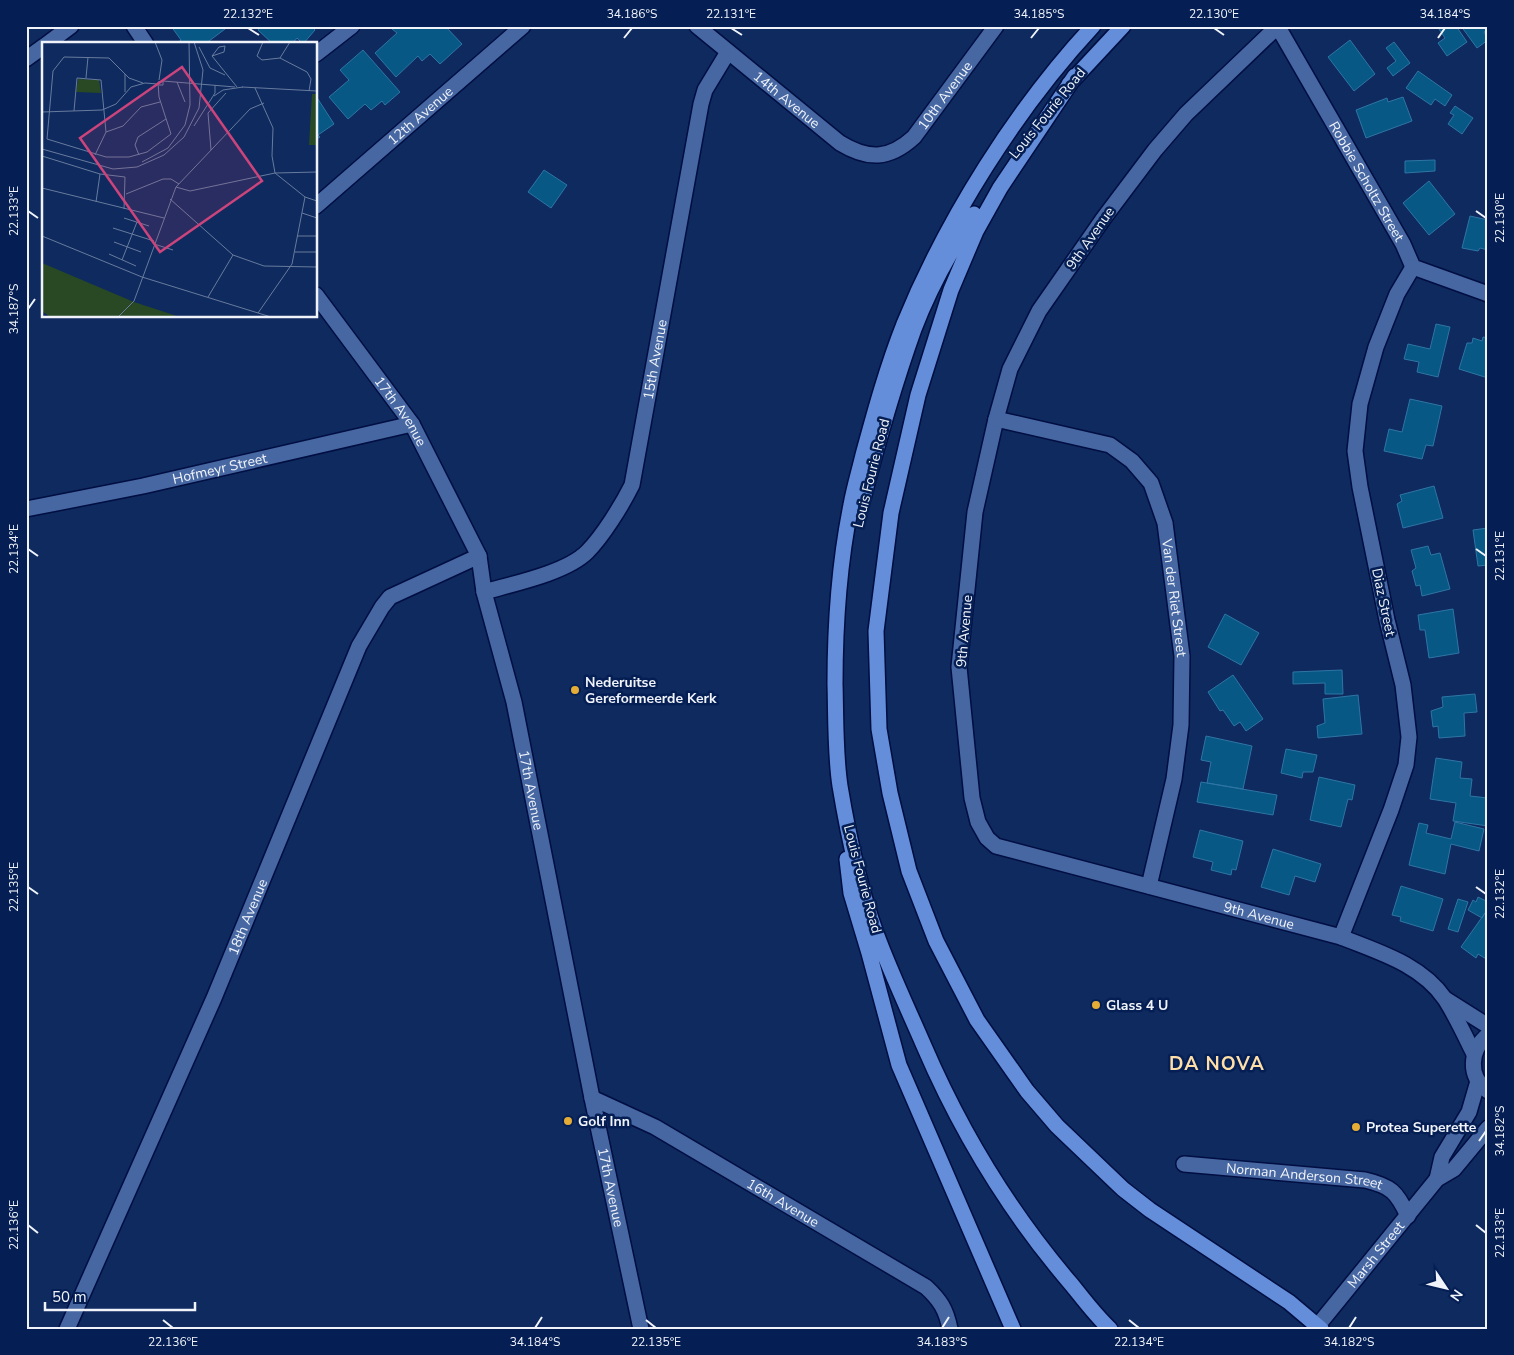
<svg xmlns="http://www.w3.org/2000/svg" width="1514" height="1355" font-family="'Nunito Sans',sans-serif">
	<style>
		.building { fill: #075885; stroke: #2f75a4 }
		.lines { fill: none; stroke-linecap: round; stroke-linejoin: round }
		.minor-casing { stroke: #000e42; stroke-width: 18 }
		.major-casing { stroke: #000e42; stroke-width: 18 }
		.minor { stroke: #4667a2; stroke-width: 15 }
		.major { stroke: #648eda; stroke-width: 15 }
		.ticks { fill: none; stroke: #f0f4fa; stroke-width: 2 }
		.poi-dot { fill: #e5ad36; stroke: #051f54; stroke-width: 2 }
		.labels { text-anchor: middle; stroke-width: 5; stroke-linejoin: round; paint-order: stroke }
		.street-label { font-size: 14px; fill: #f0f4fa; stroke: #051f54 }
		.poi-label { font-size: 14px; font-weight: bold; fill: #f0f4fa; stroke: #051f54; text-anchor: start }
		.district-label { font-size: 19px; font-weight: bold; letter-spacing: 1px; fill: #ffdfa7; stroke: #051f54 }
		.inset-road { fill: none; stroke: #687b9d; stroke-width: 1 }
		.view { fill: #cb447b; fill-opacity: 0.15; stroke: #cb447b; stroke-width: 2.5 }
		.inset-edge { fill: none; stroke: #f0f4fa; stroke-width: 2.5 }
		.neatline { fill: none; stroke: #f0f4fa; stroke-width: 2 }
		.ticks-label { font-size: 12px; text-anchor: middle; fill: #f0f4fa }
	</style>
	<rect width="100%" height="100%" fill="#0e2a5f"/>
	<!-- building -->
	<path class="building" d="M171 26H229L205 44H176L181 40Z
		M261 26H311L315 30 303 44 297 38 292 44H273L258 30Z
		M395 26H445L462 44 440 64 430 54 422 61 418 56 396 77 375 53 397 33 392 29Z
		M1437 26H1456L1467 42 1447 56 1438 43 1445 38Z
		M1461 26H1486L1488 29 1484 32 1488 40 1477 48Z
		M1350 40 1375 74 1354 91 1328 57Z
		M1394 42 1410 63 1393 76 1387 68 1396 61 1386 48Z
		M363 50 400 92 385 105 382 101 371 110 365 104 348 119 329 97 349 80 340 70Z
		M1418 71 1452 95 1445 106 1435 99 1431 105 1406 88Z
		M316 96 334 124 318 135 320 137 316 139Z
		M1403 97 1412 121 1366 138 1356 110 1387 98 1388 102Z
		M1455 106 1473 118 1462 134 1448 124 1454 115 1450 113Z
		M1435 160V171L1405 173V161Z
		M544 170 567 185 551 208 528 192Z
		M1429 181 1455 214 1429 235 1403 203Z
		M1470 216 1488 220V250L1480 248 1478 251 1462 248Z
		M1436 324 1450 327 1438 377 1417 372 1419 362 1404 359 1408 344 1430 349Z
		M1483 337 1488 338V378L1459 369 1467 343H1472L1473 338 1482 341Z
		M1410 399 1442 406 1433 446 1426 445 1422 459 1384 451 1389 429 1402 432Z
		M1434 486 1443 518 1403 528 1397 504 1402 501 1400 495Z
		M1488 528V565L1478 566 1473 530Z
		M1428 546 1431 555 1440 553 1450 589 1422 596 1420 585 1416 586 1412 571 1416 568 1411 550Z
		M1453 609 1459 653 1429 658 1425 630H1420L1418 615Z
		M1225 614 1259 633 1241 665 1208 647Z
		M1342 670 1343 694H1325V683L1293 684V672Z
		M1233 675 1263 719 1246 731 1240 722 1234 726 1223 710 1220 711 1208 692Z
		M1475 694 1477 712 1464 713 1465 736 1439 738 1438 726 1433 727 1431 711 1443 707 1442 697Z
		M1358 695 1362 734 1318 738 1317 726 1325 723 1323 699Z
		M1206 736 1252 746 1243 789 1207 783 1211 762 1201 760Z
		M1286 749 1317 755 1313 772H1303L1302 778 1281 773Z
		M1436 758 1462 762 1460 778 1472 779 1470 796 1488 798V826L1453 821 1456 803 1430 799Z
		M1319 777 1355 785 1352 800 1348 799 1341 827 1310 820Z
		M1201 782 1277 795 1273 815 1197 802Z
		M1455 822 1484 829 1479 851 1451 844 1445 874 1409 865 1419 823 1428 825 1426 833 1451 839Z
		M1200 830 1243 841 1236 870 1232 869 1231 875 1211 870 1213 862 1193 857Z
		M1273 849 1321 864 1315 882 1295 876 1289 895 1261 887Z
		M1401 886 1443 899 1433 931 1400 921 1401 917 1392 915Z
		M1478 897 1488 902V908L1482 918 1468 910 1473 900 1476 902Z
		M1458 899 1468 902 1458 932 1448 929Z
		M1485 913 1488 915V960L1478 954 1476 958 1461 947Z"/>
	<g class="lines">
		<defs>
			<g id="minor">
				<path d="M134 26 146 44"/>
				<path id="s1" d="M697 26 840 143C868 160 889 160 914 137L996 26"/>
				<path id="s2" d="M1278 26 1186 114 1155 150 1103 219 1039 311 1010 369 996 419 975 512 959 667 972 798 978 822 987 838 996 846 1341 937C1378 952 1421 964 1445 999 1456 1016 1465 1036 1474 1054"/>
				<path id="s3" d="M1278 27 1403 244 1413 267 1488 294"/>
				<path d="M47 44 71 26"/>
				<path d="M316 54 352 26"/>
				<path d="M26 59 44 46"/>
				<path id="s4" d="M316 206 523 26"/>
				<path id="s5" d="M316 295 412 424 479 556 484 592 514 702 592 1098 641 1329"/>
				<path id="s6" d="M996 419 1110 445 1132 461 1151 483 1165 523 1182 656 1181 725 1174 779 1149 886"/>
				<path id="s7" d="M26 509 143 486 412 424"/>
				<path id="s8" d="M484 592C512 584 566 573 587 552 603 536 622 505 632 485L701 104 705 90 728 52"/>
				<path d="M1341 937 1391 810 1406 765 1409 737 1403 685 1387 620 1360 487 1355 451 1360 404 1376 347 1397 294 1413 267"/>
				<path d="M1447 1000 1488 1026"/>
				<path d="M1488 1035C1470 1049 1467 1077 1488 1091"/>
				<path id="s9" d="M592 1098 655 1127 926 1287C940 1300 946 1309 950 1329"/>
				<path id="s10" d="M1184 1164 1365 1180C1391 1186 1397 1192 1408 1216"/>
				<path d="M1437 1179 1442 1157 1469 1112 1478 1081"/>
				<path id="s11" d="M67 1329 214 998 359 646 382 607 390 597 479 556"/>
				<path id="s12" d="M1315 1329 1437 1179 1454 1169 1488 1128"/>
			</g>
			<path id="major" d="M1093 26C1016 109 947 219 904 324 887 367 875 411 863 455 859 472 854 488 851 505 839 564 835 624 835 684 836 718 835 753 840 786 848 834 859 887 876 933 890 971 908 1009 924 1046 961 1132 1011 1214 1072 1285 1084 1300 1096 1316 1110 1329
				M1075 76 1000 188 976 231 951 290 918 395 891 513 876 631 879 729 890 793 909 871 936 941 977 1020 1027 1091 1057 1126 1123 1189 1150 1210 1289 1302 1321 1329
				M1069 84 1123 26
				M863 498C878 441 894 385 914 329 929 289 951 250 974 214
				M847 859 851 893 869 953 899 1065 1013 1329"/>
		</defs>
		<!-- minor casing -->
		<use href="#minor" class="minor-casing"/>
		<!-- major casing -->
		<use href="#major" class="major-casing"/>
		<!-- minor -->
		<use href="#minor" class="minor"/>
		<!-- major -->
		<use href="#major" class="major"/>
	</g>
	<!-- ticks -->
	<path class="ticks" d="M248 28 259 35M731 28 742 35M1214 28 1224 35M624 38 632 28M1031 38 1039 28M1438 38 1445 28M28 211 38 218M1476 211 1486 218M28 309 35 299M28 549 38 556M1476 549 1486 556M28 887 38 894M1476 887 1486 894M1479 1141 1486 1131M28 1225 38 1233M1476 1225 1486 1233M163 1320 173 1328M646 1320 656 1328M1129 1320 1139 1328M535 1328 542 1317M942 1328 949 1317M1349 1328 1356 1317"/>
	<!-- markers -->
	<g class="poi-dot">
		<circle cx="575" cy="690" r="5"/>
		<circle cx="1096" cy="1005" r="5"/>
		<circle cx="568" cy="1121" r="5"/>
		<circle cx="1356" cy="1127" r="5"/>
	</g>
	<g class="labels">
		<!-- street labels -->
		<g class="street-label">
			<text dy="5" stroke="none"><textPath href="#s1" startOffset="318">10th Avenue</textPath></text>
			<text dy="5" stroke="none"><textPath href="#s1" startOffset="116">14th Avenue</textPath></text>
			<text transform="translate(1047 113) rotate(-51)" y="5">Louis Fourie Road</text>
			<text dy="5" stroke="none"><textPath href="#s4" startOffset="138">12th Avenue</textPath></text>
			<text dy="5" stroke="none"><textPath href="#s3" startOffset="178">Robbie Scholtz Street</textPath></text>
			<text transform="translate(1090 238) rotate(-55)" y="5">9th Avenue</text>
			<text dy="5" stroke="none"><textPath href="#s8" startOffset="320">15th Avenue</textPath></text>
			<text dy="5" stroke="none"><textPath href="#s5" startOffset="144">17th Avenue</textPath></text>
			<text dy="5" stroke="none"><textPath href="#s7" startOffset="198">Hofmeyr Street</textPath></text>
			<text transform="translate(871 473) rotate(-76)" y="5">Louis Fourie Road</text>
			<text dy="5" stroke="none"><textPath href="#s6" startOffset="291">Van der Riet Street</textPath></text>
			<text transform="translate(1384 602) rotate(78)" y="5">Diaz Street</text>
			<text transform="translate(964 631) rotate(-85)" y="5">9th Avenue</text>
			<text dy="5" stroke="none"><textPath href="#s5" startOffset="549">17th Avenue</textPath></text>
			<text transform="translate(863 879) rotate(75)" y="5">Louis Fourie Road</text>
			<text dy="5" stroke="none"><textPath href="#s2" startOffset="1200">9th Avenue</textPath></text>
			<text dy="5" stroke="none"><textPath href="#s11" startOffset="450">18th Avenue</textPath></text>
			<text dy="5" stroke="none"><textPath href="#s10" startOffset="121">Norman Anderson Street</textPath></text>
			<text dy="5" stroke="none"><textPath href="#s5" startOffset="954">17th Avenue</textPath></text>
			<text dy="5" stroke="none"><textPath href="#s9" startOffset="218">16th Avenue</textPath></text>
			<text dy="5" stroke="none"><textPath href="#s12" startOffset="96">Marsh Street</textPath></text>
		</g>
		<!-- poi labels -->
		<g class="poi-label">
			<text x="585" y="687">Nederuitse<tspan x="585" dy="16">Gereformeerde Kerk</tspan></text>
			<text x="1106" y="1010">Glass 4 U</text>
			<text x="578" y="1126">Golf Inn</text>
			<text x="1366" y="1132">Protea Superette</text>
		</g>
		<!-- district labels -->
		<g class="district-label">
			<text x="1217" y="1070">DA NOVA</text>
		</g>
	</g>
	<!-- overview -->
	<g transform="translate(42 42)">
		<rect width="275" height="275" fill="#0e2a5f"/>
		<path d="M0 221 92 260 138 275H8L0 269Z" fill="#284924"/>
		<path d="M36 37 57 38 59 51 34 50ZM270 52H275V103H267Z" fill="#284924"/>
		<path class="inset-road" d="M113 0 120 18 117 38M221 0 215 14 220 18 238 16 265 30 269 37 267 49M183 4 182 10 170 14 177 5ZM157 5 168 26 183 33M170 14 195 45M238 16 248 0M44 36 46 15M121 39 193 45M135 40 143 60M101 41 87 36 67 16 22 15 11 29 5 97 64 115H87L105 110 129 92 117 55 116 40 121 39V43H117M200 45 275 49M213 46 231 86 230 114 233 131M83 50V32M172 54 181 48 201 45M32 69 35 36 59 38 64 90 53 113M0 70 60 68 74 62 89 45 103 41 116 42M152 84 173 51V43M64 90 81 84 99 65 118 60M0 107 71 127 95 125 122 113 142 95 157 66 161 28 152 0M169 108 166 71 184 51M97 113 93 103 96 95 124 77M0 114 58 132 83 135 82 167M100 120 126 106 143 83 148 63 147 0M233 131 263 155 275 159M134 145 148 149 233 131 275 130M0 146 122 176M84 152 121 137H129L137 142M128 157 191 213 222 224 275 225M54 160 58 132M260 171 275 176M82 176 107 184M71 186 112 199M0 194 100 235 229 275M255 194H275M72 200 99 210M112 202 131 208M253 210H275M67 212 94 224M80 218 95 180M166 255 191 213M216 271 250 222 263 155M76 275 92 259 134 145 208 67 222 61"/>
		<path class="view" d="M140 25 220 139 118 210 38 96Z"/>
		<rect width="275" height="275" class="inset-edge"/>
	</g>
	<!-- border -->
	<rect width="1514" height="1355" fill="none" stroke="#051f54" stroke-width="55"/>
	<!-- north arrow -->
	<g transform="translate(1446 1288) rotate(125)" stroke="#051f54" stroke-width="4" paint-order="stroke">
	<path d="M0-4L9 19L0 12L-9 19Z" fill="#f0f4fa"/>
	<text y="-8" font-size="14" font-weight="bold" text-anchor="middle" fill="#f0f4fa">N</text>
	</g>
	<!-- scale -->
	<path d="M45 1302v8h150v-8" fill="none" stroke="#f0f4fa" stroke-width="2.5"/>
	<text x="52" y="1302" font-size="15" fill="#f0f4fa" stroke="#051f54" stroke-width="4" paint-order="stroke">50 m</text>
	<rect x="28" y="28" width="1458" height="1300" class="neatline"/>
	<g class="ticks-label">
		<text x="248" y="18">22.132°E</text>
		<text x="632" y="18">34.186°S</text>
		<text x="731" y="18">22.131°E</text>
		<text x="1039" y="18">34.185°S</text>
		<text x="1214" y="18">22.130°E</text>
		<text x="1445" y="18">34.184°S</text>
		<text transform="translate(14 211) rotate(-90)" y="4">22.133°E</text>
		<text transform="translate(1500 218) rotate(-90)" y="4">22.130°E</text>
		<text transform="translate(14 309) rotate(-90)" y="4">34.187°S</text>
		<text transform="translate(14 549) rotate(-90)" y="4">22.134°E</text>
		<text transform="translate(1500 556) rotate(-90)" y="4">22.131°E</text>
		<text transform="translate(14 887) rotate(-90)" y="4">22.135°E</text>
		<text transform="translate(1500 894) rotate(-90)" y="4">22.132°E</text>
		<text transform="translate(1500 1131) rotate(-90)" y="4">34.182°S</text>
		<text transform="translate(14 1225) rotate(-90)" y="4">22.136°E</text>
		<text transform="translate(1500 1233) rotate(-90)" y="4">22.133°E</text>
		<text x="173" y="1346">22.136°E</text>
		<text x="535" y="1346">34.184°S</text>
		<text x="656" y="1346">22.135°E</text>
		<text x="942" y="1346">34.183°S</text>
		<text x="1139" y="1346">22.134°E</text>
		<text x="1349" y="1346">34.182°S</text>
	</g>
</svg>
